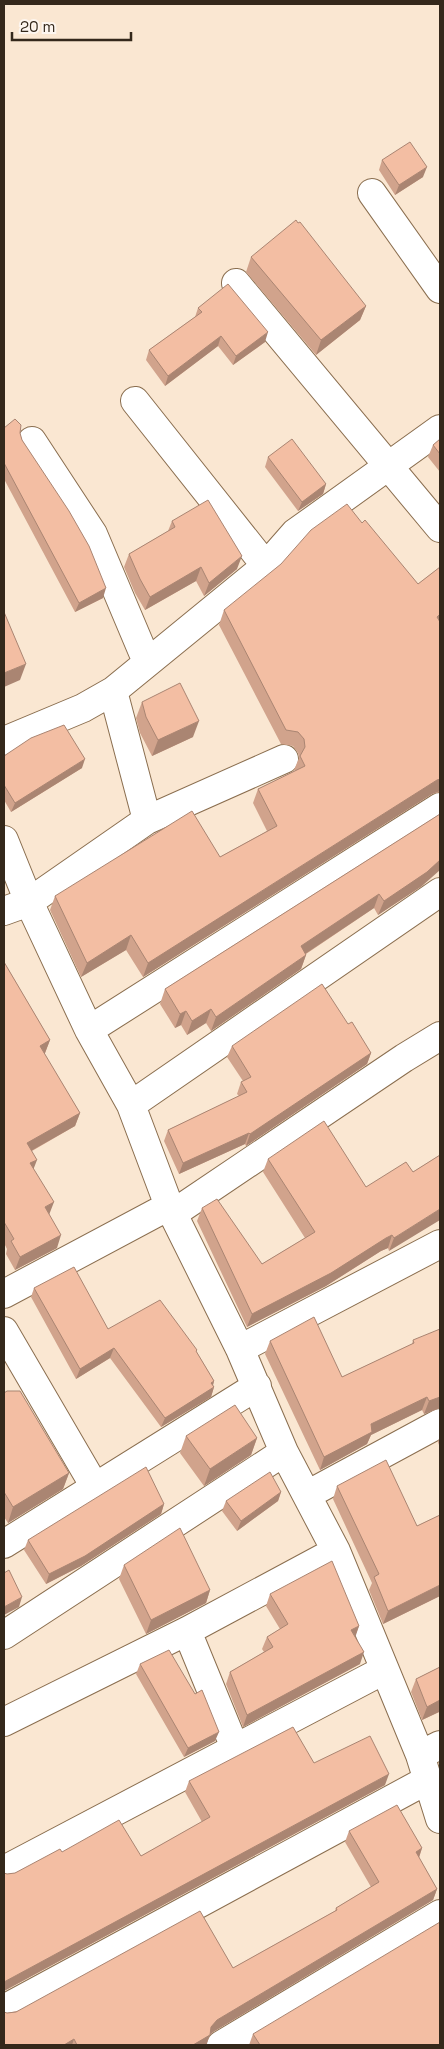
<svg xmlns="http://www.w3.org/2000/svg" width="444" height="2049" font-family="'Space Grotesk',sans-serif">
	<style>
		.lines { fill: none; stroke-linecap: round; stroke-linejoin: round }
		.minor-casing { stroke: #8a6e4f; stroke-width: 30 }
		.minor { stroke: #fff; stroke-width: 28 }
		.wall { fill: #d1a38c }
		.shaded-wall { fill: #aa8572 }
		.building { fill: #f3bea3; stroke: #aa8572 }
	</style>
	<rect width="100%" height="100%" fill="#fae7d2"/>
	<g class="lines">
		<defs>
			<path id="minor" d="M372 193 440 289
				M236 283 440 528
				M135 401 266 566
				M32 441 93 534 147 662
				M4 741 83 708 113 691 266 566 295 533 440 429
				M147 820 284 759
				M4 840 29 902 89 1030 131 1105 169 1206 240 1349 284 1452 336 1551 420 1755 440 1819
				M4 911 29 902 147 820 113 691
				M89 1030 440 807
				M131 1105 440 892
				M174 1213 404 1058 440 1036
				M4 1294 169 1206
				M4 1331 95 1487
				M240 1349 440 1244
				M307 1495 440 1423
				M4 1544 257 1386
				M187 1631 235 1748
				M4 1635 284 1452
				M4 1722 187 1631 336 1551
				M420 1755 440 1745
				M4 1870 384 1670
				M4 2009 429 1779
				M221 2045 440 1914"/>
		</defs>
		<!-- minor casing -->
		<use href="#minor" class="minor-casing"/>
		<!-- minor -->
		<use href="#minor" class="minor"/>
	</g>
	<!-- wall -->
	<path class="wall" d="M382 160 423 177 395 195 379 170Z
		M251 257 366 306 360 320 316 355 246 272Z
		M198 308 265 342 233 365 218 346 165 386 146 360 149 350 195 317Z
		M4 428 20 433 22 440 103 598 75 612 4 479Z
		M440 439V472L428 457 433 445Z
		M268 457 326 484 323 494 298 511 265 467Z
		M172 521 237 569 204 596 196 581 145 610 135 593 124 567 129 554 168 531Z
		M362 523 418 584 440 567V792L432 794 143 977 126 950 81 977 50 910 55 896 220 857 267 831 253 803 258 789 295 771 294 770 299 758 298 753 293 746 281 744 219 625 224 610Z
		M142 702 193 737 152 756 140 733 136 718Z
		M4 756 82 768 11 812 4 800Z
		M440 814 422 886 378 915 374 908 306 954V955L301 969 211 1031 206 1023 187 1035 181 1025 175 1028 160 1004 165 989Z
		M4 962 50 1040 45 1053 44 1054 80 1113 75 1126 32 1151 33 1168 49 1215 57 1248 15 1270 6 1254 7 1249 4 1243Z
		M348 1024 371 1053 367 1064 246 1146 245 1144 179 1174 164 1141 168 1130 239 1096 237 1094 241 1082 243 1081 227 1057 232 1046Z
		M440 1155 389 1251 388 1248 381 1251 326 1286 247 1327 197 1221 202 1208 262 1264 305 1238 263 1172 268 1159 366 1187 413 1172Z
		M34 1288 108 1329 197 1350 196 1351 214 1381 213 1385 214 1387 211 1397 161 1427 110 1358 76 1379 31 1297Z
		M413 1340 440 1408 424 1414 422 1410 371 1435 367 1444 320 1470 265 1354 270 1341 342 1377 412 1344Z
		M4 1393 69 1473 63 1489 8 1523 4 1517Z
		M440 1435V1448L438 1442Z
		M186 1436 257 1438 251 1455 204 1486 180 1453Z
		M337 1486 417 1526 440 1515V1596L383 1624 369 1590 372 1583 333 1499Z
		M281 1492 278 1501 237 1531 222 1511 226 1501Z
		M164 1504 161 1514 81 1566 46 1584 24 1550 28 1540Z
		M124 1565 210 1590 206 1603 146 1634 119 1579Z
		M270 1594 359 1626 355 1636 360 1664 243 1727 226 1684 230 1672 264 1652 262 1649 267 1637 280 1629 266 1606Z
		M140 1664 215 1741 184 1757 136 1674Z
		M440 1667V1714L439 1712 422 1720 411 1692 416 1679Z
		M314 1763 385 1785 4 1991V1873L7 1874 15 1873 62 1852 141 1856 202 1822 185 1792 189 1781Z
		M349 1831 422 1848 419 1858 437 1889 433 1900 213 2032 210 2035 206 2045H4L7 2013 233 1968 335 1911 336 1908 371 1887 345 1842Z
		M253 2034 440 2045H249Z"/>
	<!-- shaded-wall -->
	<path class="shaded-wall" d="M427 167 423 177 395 195 399 185Z
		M366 306 360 320 316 355 321 340Z
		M268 332 265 342 233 365 236 356Z
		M221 336 218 346 165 386 168 376Z
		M326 484 323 494 298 511 302 502Z
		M242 556 237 569 204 596 209 583Z
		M201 567 196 581 145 610 150 597Z
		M106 588 103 598 75 612 79 603Z
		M440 614V624L437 617Z
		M26 664 20 680 4 687V673Z
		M199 721 193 737 152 756 158 740Z
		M85 759 82 768 11 812 15 803Z
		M440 779V791L432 794 143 977 148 963 437 780Z
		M440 860V870L422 886 378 915 384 901Z
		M379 894 374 908 296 960 301 946Z
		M131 935 126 950 81 977 87 963Z
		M306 955 301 969 211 1031 216 1017Z
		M211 1009 206 1023 187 1035 192 1021Z
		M186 1011 181 1025 175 1028 180 1014Z
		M50 1040 45 1053 35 1059 40 1046Z
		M371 1053 367 1064 246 1146 250 1134Z
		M80 1113 75 1126 22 1156 27 1143Z
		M249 1133 245 1144 179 1174 183 1163Z
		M37 1160 32 1173 30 1163Z
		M54 1202 49 1215 45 1207Z
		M440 1209V1220L389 1251 394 1238Z
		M61 1235 57 1248 15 1270 20 1257Z
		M392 1235 388 1248 381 1251 326 1286 247 1327 252 1314 386 1238Z
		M114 1348 110 1358 76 1379 80 1369Z
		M214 1381 212 1389 214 1387 211 1397 161 1427 165 1418Z
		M427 1397 422 1410 371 1435 367 1444 320 1470 324 1457 371 1424Z
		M440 1397V1408L424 1414 429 1401Z
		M257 1438 251 1455 204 1486 210 1469Z
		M69 1473 63 1489 8 1523 13 1507Z
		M281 1492 278 1501 237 1531 241 1521Z
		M164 1504 161 1514 81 1566 46 1584 49 1574Z
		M440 1585V1596L383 1624 388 1611Z
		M210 1590 206 1603 146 1634 151 1620Z
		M22 1597 19 1607 4 1615V1607Z
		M359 1626 355 1638 351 1630Z
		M364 1652 360 1664 243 1727 247 1715Z
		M440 1700V1708L439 1712 422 1720 427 1707Z
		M219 1732 215 1741 184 1757 188 1748Z
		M389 1774 385 1785 4 1991V1982Z
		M422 1848 418 1860 416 1852Z
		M437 1889 433 1900 213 2032 210 2035 206 2045H193L217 2020Z
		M74 2039 72 2045H64Z"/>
	<!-- building -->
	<path class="building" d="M410 142 427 167 399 185 382 160Z
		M296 220 298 223 300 222 366 306 321 340 251 257Z
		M228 284 268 332 236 356 221 336 168 376 149 350 202 312 198 308Z
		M15 419 21 425 20 433 22 440 69 511 89 546 106 588 79 603 4 463V428Z
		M292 439 326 484 302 502 268 457Z
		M440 439V454L433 445Z
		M208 500 242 556 209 583 201 567 150 597 140 579 129 554 175 527 172 521Z
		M347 504 362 523 365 520 418 584 440 567V614L437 617 440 622V779L437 780 148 963 131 935 87 963 55 896 192 811 220 857 277 826 258 789 305 766 300 756 305 747 304 739 298 732 286 730 224 610 281 564 311 530Z
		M4 612 26 664 4 673Z
		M180 683 199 721 158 740 146 717 142 702Z
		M64 725 85 759 15 803 4 785V756L31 738Z
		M440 814V860L427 872 384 901 379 894 301 946 306 955 216 1017 211 1009 192 1021 186 1011 180 1014 165 989Z
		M4 962 50 1040 40 1046 80 1113 27 1143 37 1160 30 1163 54 1202 45 1207 61 1235 20 1257 11 1241 14 1239 4 1222Z
		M322 984 348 1024 352 1022 371 1053 250 1134 249 1133 183 1163 168 1130 247 1092 241 1082 251 1077 232 1046Z
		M324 1121 366 1187 406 1162 413 1172 440 1155V1209L394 1238 392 1235 386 1238 331 1273 252 1314 202 1208 217 1199 262 1264 315 1232 268 1159Z
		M74 1267 108 1329 160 1300 197 1350 196 1351 214 1381 211 1383 214 1387 165 1418 114 1348 80 1369 34 1288Z
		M314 1317 342 1377 414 1343 413 1340 440 1329V1397L429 1401 427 1397 371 1424 372 1432 324 1457 270 1341Z
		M7 1391H20L69 1473 13 1507 4 1492V1393Z
		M235 1405 257 1438 210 1469 186 1436Z
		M386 1460 417 1526 440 1515V1585L388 1611 374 1577 379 1574 337 1486Z
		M146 1467 164 1504 85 1556 49 1574 28 1540Z
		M270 1472 281 1492 241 1521 226 1501Z
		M180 1528 210 1590 151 1620 124 1565Z
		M332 1561 359 1626 351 1630 364 1652 247 1715 230 1672 273 1647 267 1637 288 1624 270 1594Z
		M9 1570 22 1597 4 1607V1573Z
		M169 1650 195 1694 202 1690 219 1732 188 1748 140 1664Z
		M440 1667V1700L427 1707 416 1679Z
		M293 1727 314 1763 370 1736 389 1774 4 1982V1873L7 1874 15 1873 60 1849 62 1852 119 1820 141 1856 210 1817 189 1781Z
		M397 1805 422 1848 416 1852 437 1889 217 2020 211 2027 210 2035 193 2045H77L74 2039 64 2045H4V2012L7 2013 16 2012 200 1911 233 1968 337 1910 336 1908 379 1882 349 1831Z
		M440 1922V2045H260L253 2034Z"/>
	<!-- border -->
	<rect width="444" height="2049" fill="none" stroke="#34281b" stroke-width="10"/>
	<!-- scale -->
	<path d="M12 32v8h119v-8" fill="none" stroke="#34281b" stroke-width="2.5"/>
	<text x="20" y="32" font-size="15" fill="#34281b" stroke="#fdf6f0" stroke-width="4" paint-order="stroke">20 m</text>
</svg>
